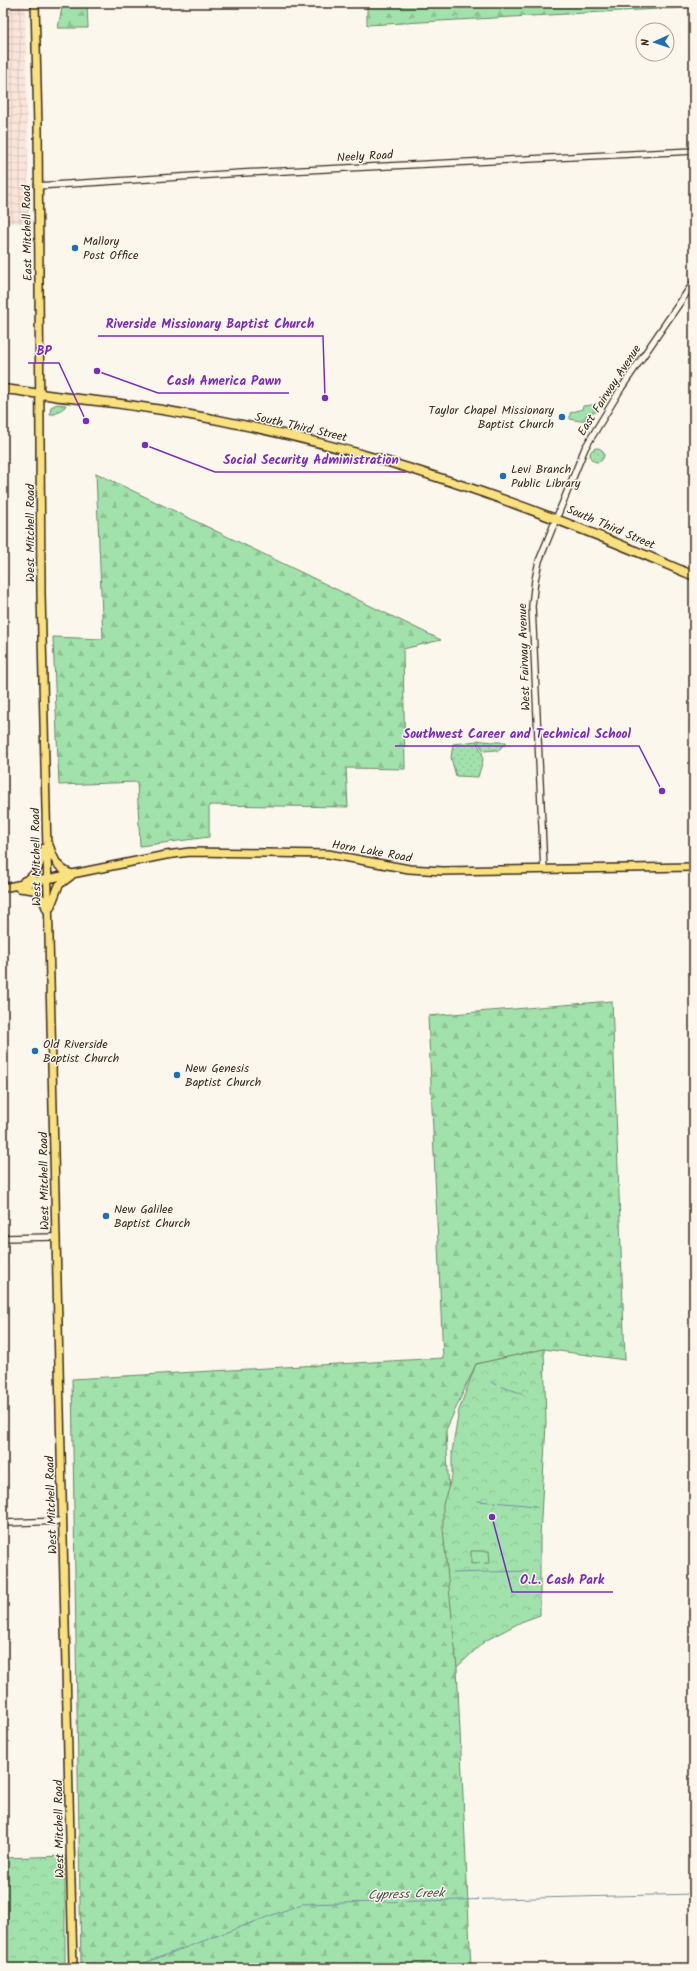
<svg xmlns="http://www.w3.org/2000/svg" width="697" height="1971" font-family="Kalam,sans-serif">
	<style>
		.industrial { fill: url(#industrial-grid) }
		.grass { fill: url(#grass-dots); stroke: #6e8665 }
		.forest { fill: url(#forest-firs); stroke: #6e8665 }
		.park { fill: url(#park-crowns); stroke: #6e8665 }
		.pitch { fill: #a1e2ac; stroke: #6e8665 }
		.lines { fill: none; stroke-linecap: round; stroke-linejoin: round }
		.stream { stroke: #758da1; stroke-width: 1 }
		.minor-casing { stroke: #3b2a1e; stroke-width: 8 }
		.major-casing { stroke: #3b2a1e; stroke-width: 10 }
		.highway-casing { stroke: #3b2a1e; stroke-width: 11 }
		.minor { stroke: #fbf7ec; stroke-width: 5.5 }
		.major { stroke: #fae180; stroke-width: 7 }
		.highway { stroke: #fae180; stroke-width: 8 }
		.poi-dot { fill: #1f6fb2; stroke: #fbf7ec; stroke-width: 1.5 }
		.labels { text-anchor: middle; stroke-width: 3; stroke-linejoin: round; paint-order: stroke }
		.street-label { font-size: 12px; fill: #3b2a1e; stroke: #fbf7ec }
		.poi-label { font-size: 12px; fill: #3b2a1e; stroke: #fbf7ec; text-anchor: start }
		.water-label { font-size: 13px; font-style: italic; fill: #535354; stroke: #fbf7ec }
		.leader { fill: none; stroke: #7b2cbf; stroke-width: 1.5 }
		.callout-dot { fill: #7b2cbf; stroke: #fbf7ec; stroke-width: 1.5 }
		.callout-label { font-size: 13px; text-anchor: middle; font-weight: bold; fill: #7b2cbf; stroke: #fbf7ec; stroke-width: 3; stroke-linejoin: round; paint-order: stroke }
	</style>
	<defs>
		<pattern id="industrial-grid" width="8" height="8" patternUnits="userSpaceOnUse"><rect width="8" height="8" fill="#fae5dc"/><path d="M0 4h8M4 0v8" fill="none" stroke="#d7c5bc"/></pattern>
		<pattern id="grass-dots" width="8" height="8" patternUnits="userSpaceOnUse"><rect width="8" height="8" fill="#a1e2ac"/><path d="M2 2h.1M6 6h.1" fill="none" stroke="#8cc294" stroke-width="1.8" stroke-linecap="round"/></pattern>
		<pattern id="forest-firs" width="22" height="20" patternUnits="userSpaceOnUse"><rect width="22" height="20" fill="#a1e2ac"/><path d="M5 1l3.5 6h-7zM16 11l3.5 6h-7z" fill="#8cc294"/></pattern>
		<pattern id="park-crowns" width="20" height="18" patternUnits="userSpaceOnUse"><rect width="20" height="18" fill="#a1e2ac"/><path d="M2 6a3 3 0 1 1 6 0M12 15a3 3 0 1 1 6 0" fill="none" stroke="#8cc294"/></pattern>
	</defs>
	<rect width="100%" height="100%" fill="#fbf7ec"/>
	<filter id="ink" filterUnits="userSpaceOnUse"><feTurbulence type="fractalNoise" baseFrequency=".025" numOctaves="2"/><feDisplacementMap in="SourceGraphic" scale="8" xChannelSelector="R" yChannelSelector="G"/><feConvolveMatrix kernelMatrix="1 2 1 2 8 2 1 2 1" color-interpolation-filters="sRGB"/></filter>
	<g filter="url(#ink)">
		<!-- industrial -->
		<path class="industrial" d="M3 3H25L29 223H3Z"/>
		<!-- grass -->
		<path class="grass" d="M57 404 66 405 65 407 55 414H50L51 407Z
			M590 455a7 7 0 1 1 14 0a7 7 0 1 1-14 0Z
			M477 740C487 742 496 742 506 742V745L502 746 498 751 496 750 484 751Z
			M476 741 482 752 483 760 478 777 456 776 451 758 453 744Z"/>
		<!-- forest -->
		<path class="forest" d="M63 3H87L88 28H58Z
			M367 3H694V7L367 25Z
			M96 473 441 640 403 649 405 769 346 768 348 807 209 805V837L140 846 137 782 59 785 53 637 103 639Z
			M612 1001 625 1360 544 1349 476 1364 446 1430 471 1968H81L72 1379 443 1358 428 1016Z"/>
		<!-- park -->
		<path class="park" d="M592 405 596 407V412L587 413 585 420 580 421 570 419V413L582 409 583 406Z
			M544 1349 546 1423 540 1537V1615L521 1622 485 1641 457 1667 443 1529V1504L452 1476V1452L459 1410 476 1364Z
			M65 1856V1968H3V1858Z"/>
		<!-- pitch -->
		<path class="pitch" d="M471 1551H489L490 1563 471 1564Z"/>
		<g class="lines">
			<!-- stream -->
			<path class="stream" d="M491 1382 497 1385
				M502 1387 521 1393 526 1397
				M478 1501 490 1502
				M493 1502 536 1506
				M453 1573 528 1571
				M131 1968 302 1904 694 1894"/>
			<defs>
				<path id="minor" d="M37 186 242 173 694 151
					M544 870 532 606 535 580 539 561 585 448 622 387 694 282
					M3 1238 56 1237
					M3 1523 63 1521"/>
				<path id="major" d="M35 3 38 127 41 593 73 1968
					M49 845C54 859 57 869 72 874
					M24 881C39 875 40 862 44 848
					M3 888 166 855 190 852 328 854 409 869 443 871 694 867
					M19 888 34 890 43 900 47 910
					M50 908 59 885 71 876"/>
				<path id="highway" d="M3 389C26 391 48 396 71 398 289 420 494 488 694 576"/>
			</defs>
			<!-- minor casing -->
			<use href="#minor" class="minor-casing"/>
			<!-- major casing -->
			<use href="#major" class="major-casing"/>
			<!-- highway casing -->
			<use href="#highway" class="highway-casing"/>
			<!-- minor -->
			<use href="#minor" class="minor"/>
			<!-- major -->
			<use href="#major" class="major"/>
			<!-- highway -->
			<use href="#highway" class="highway"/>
		</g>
	</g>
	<!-- markers -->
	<g class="poi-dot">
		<circle cx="75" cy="248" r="4"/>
		<circle cx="562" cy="417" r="4"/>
		<circle cx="503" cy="476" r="4"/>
		<circle cx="35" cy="1051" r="4"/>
		<circle cx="177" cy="1075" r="4"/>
		<circle cx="106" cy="1216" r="4"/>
	</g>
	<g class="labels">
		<!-- street labels -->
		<g class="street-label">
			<text transform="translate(365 156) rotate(-3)" y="4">Neely Road</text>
			<text transform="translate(27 233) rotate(-91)" y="4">East Mitchell Road</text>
			<text transform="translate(609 390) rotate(-57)" y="4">East Fairway Avenue</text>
			<text transform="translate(301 427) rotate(13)" y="4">South Third Street</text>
			<text transform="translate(611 527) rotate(23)" y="4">South Third Street</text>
			<text transform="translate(30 533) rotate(-90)" y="4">West Mitchell Road</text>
			<text transform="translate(524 657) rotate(-92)" y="4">West Fairway Avenue</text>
			<text transform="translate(372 851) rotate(10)" y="4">Horn Lake Road</text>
			<text transform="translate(36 857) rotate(-91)" y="4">West Mitchell Road</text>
			<text transform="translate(44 1181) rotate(-91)" y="4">West Mitchell Road</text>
			<text transform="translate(51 1505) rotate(-92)" y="4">West Mitchell Road</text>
			<text transform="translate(59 1829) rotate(-91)" y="4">West Mitchell Road</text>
		</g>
		<!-- poi labels -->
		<g class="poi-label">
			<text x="83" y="245">Mallory<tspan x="83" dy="14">Post Office</tspan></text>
			<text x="554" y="414" text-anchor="end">Taylor Chapel Missionary<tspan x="554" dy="14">Baptist Church</tspan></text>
			<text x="511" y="473">Levi Branch<tspan x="511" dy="14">Public Library</tspan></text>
			<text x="43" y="1048">Old Riverside<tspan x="43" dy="14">Baptist Church</tspan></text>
			<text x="185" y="1072">New Genesis<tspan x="185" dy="14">Baptist Church</tspan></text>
			<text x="114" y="1213">New Galilee<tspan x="114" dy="14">Baptist Church</tspan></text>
		</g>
		<!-- water labels -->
		<g class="water-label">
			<text transform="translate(406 1893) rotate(-2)" y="5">Cypress Creek</text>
		</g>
	</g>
	<!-- callouts -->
	<path class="leader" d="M325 398L323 336H98M86 421L59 363H28M97 371L158 393H289M145 445L215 472H406M662 791L639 746H395M492 1517L512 1592H613"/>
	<g class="callout-dot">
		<circle cx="325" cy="398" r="4"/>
		<circle cx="86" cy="421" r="4"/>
		<circle cx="97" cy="371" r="4"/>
		<circle cx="145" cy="445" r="4"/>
		<circle cx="662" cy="791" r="4"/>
		<circle cx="492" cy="1517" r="4"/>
	</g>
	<g class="callout-label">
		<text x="210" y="328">Riverside Missionary Baptist Church</text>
		<text x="44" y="355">BP</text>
		<text x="224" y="385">Cash America Pawn</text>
		<text x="311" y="464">Social Security Administration</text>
		<text x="517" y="738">Southwest Career and Technical School</text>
		<text x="562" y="1584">O.L. Cash Park</text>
	</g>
	<!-- margin -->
	<rect width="697" height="1971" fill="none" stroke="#fbf7ec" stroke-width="16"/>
	<rect x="8" y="8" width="681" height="1955" fill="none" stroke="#3b2a1e" stroke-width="1.5" filter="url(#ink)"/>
	<!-- north arrow -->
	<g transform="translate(655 42) rotate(267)"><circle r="19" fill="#fbf7ec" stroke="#aea59a"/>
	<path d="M0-3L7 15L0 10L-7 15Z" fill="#1f6fb2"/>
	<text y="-6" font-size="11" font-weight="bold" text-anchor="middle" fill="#3b2a1e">N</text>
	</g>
</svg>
